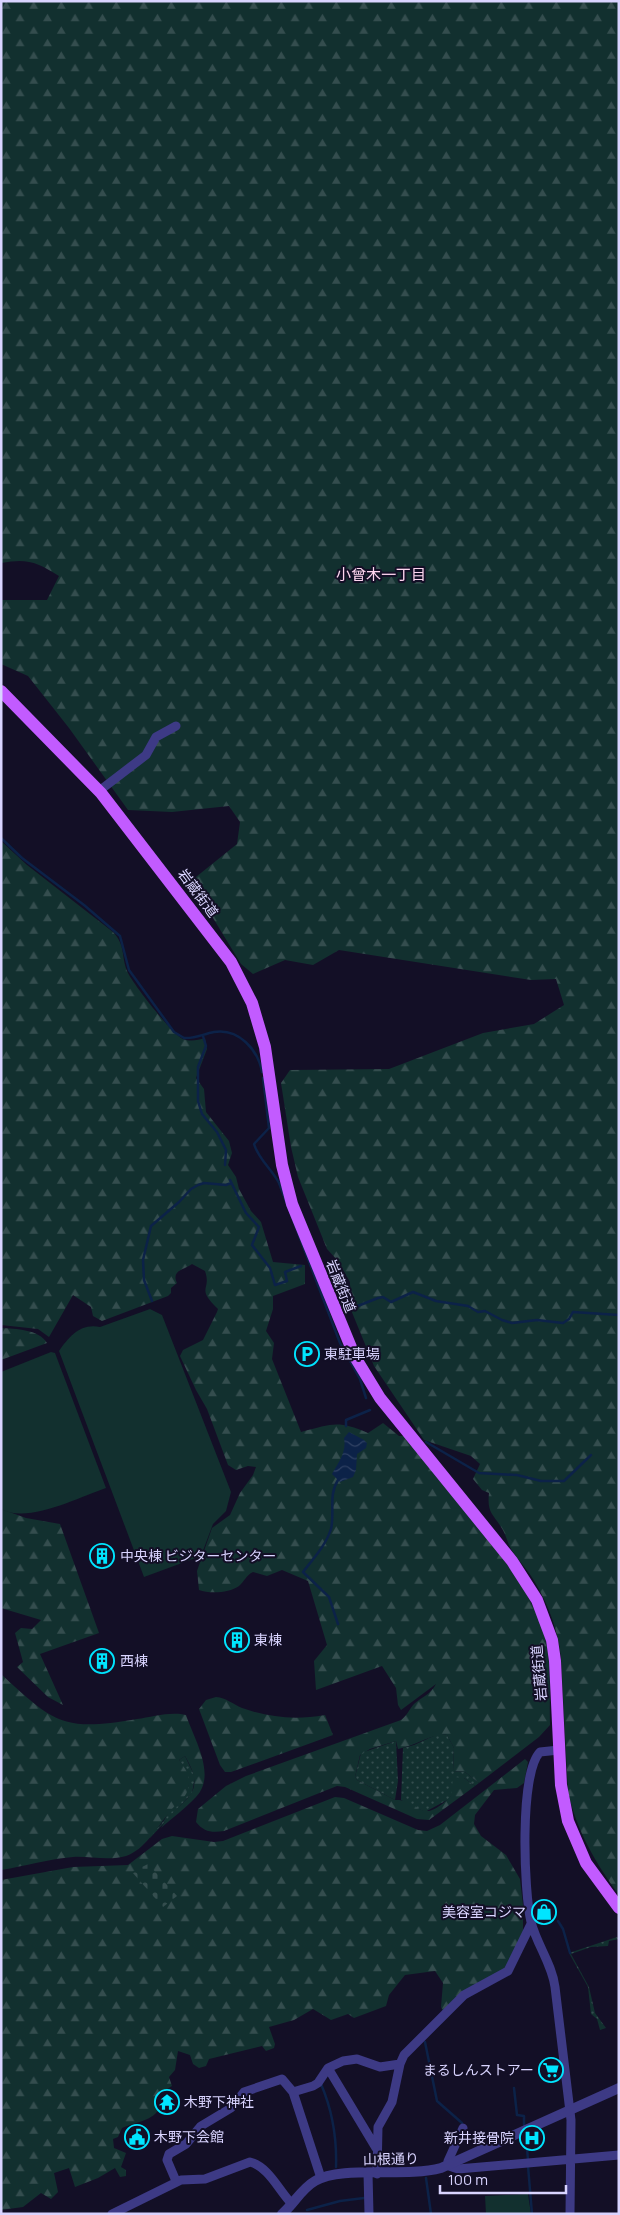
<svg xmlns="http://www.w3.org/2000/svg" width="620" height="2215" font-family="Manrope,'Noto Sans JP',sans-serif">
	<style>
		.grass { fill: url(#grass-dots) }
		.forest { fill: url(#forest-firs) }
		.cemetery { fill: url(#cemetery-stones) }
		.garden { fill: #12302f }
		.water { fill: url(#water-waves) }
		.lines { fill: none; stroke-linecap: round; stroke-linejoin: round }
		.stream { stroke: #0c2248; stroke-width: 2.5 }
		.minor { stroke: #3d3a85; stroke-width: 9 }
		.tertiary { stroke: #3d3a85; stroke-width: 10 }
		.primary { stroke: #c25bff; stroke-width: 12 }
		.labels { text-anchor: middle; stroke-width: 4; stroke-linejoin: round; paint-order: stroke }
		.street-label { font-size: 14px; fill: #d9d4ff; stroke: #130f26 }
		.poi-label { font-size: 14px; fill: #d9d4ff; stroke: #130f26; text-anchor: start }
		.neighbourhood-label { font-size: 15px; fill: #ffd6f0; stroke: #130f26 }
	</style>
	<defs>
		<pattern id="grass-dots" width="8" height="8" patternUnits="userSpaceOnUse" patternTransform="scale(1.25)"><rect width="8" height="8" fill="#12302f"/><path d="M2 2h.1M6 6h.1" fill="none" stroke="#344d4e" stroke-width="1.8" stroke-linecap="round"/></pattern>
		<pattern id="forest-firs" width="22" height="20" patternUnits="userSpaceOnUse" patternTransform="scale(1.25)"><rect width="22" height="20" fill="#12302f"/><path d="M5 1l3.5 6h-7zM16 11l3.5 6h-7z" fill="#344d4e"/></pattern>
		<pattern id="cemetery-stones" width="16" height="16" patternUnits="userSpaceOnUse" patternTransform="scale(1.25)"><rect width="16" height="16" fill="#12302f"/><path d="M2 7V4a2 2 0 0 1 4 0v3zM10 15v-3a2 2 0 0 1 4 0v3z" fill="#344d4e"/></pattern>
		<pattern id="water-waves" width="16" height="10" patternUnits="userSpaceOnUse" patternTransform="scale(1.25)"><rect width="16" height="10" fill="#0c2248"/><path d="M0 5q4-4 8 0t8 0" fill="none" stroke="#2f4163"/></pattern>
	</defs>
	<rect width="100%" height="100%" fill="#130f26"/>
	<!-- grass -->
	<path class="grass" d="M438 1734 447 1735 454 1748 453 1771 465 1772 479 1783 475 1786 464 1778 449 1799 425 1812 401 1800 403 1748 414 1745Z
		M396 1741 398 1781 395 1800 357 1780 355 1777 361 1753Z
		M185 1756 195 1777 192 1793 150 1838C152 1831 158 1829 162 1823 165 1820 166 1816 168 1813 186 1791 198 1790 179 1760Z
		M617 1937 619 1939 609 1941 608 1946 591 1947 571 1954 589 1987 595 2013 606 2028 600 2030 597 2019 591 2014 588 1987 569 1953Z"/>
	<!-- forest -->
	<path class="forest" d="M1 1H619V1895C595 1862 577 1831 568 1792L561 1657C558 1631 549 1606 536 1584 529 1571 519 1561 511 1549 507 1542 506 1534 501 1527 492 1513 487 1512 489 1493L482 1490 473 1479 480 1464 471 1456 424 1440 374 1366 349 1305 350 1282 338 1261 327 1249 298 1177 291 1147 281 1083 290 1070 389 1069 483 1033 534 1024 564 1005 556 979 531 980 339 950 313 965 285 960 253 974 241 964 213 918 186 885 237 844 240 822 229 806 172 812 128 810 69 728 28 676 1 664V600H47L59 576C37 562 27 558 1 563Z
		M1 841 27 865 113 932C126 946 121 956 127 971 132 983 172 1034 183 1039 191 1042 198 1040 205 1038L207 1049 196 1078 204 1089 206 1112 229 1141 232 1153 228 1165 236 1177 239 1189 251 1211 261 1222 273 1262 305 1265V1284L273 1296V1309L266 1331 274 1343 272 1359 301 1432C333 1424 337 1420 368 1433L383 1423 399 1436H405C428 1465 451 1494 474 1522 502 1558 533 1593 545 1638 552 1667 549 1696 550 1725L539 1737 479 1783 465 1772 453 1771 454 1748 447 1735C432 1733 416 1746 398 1749L396 1741 370 1749 360 1755 355 1777 357 1780 395 1800C421 1799 419 1828 451 1796L453 1777 464 1778 475 1786 429 1820 417 1819 345 1787 337 1786 224 1831C212 1833 204 1832 196 1822L198 1809 226 1786 246 1776 401 1720C408 1715 409 1709 414 1704 422 1697 431 1694 436 1684L401 1710 398 1705 396 1688 382 1666 316 1690 314 1661 327 1645 308 1581 282 1570 267 1576 253 1572C246 1575 244 1582 239 1586 229 1593 210 1594 199 1590L197 1571 212 1528 230 1515 240 1493 253 1475 256 1467 248 1466 236 1470 228 1465 207 1409 196 1390 180 1356 183 1350 203 1340 217 1312 218 1309C195 1287 212 1291 205 1271L192 1264C184 1270 171 1270 177 1283L171 1288V1293L168 1296 102 1321 93 1316 91 1307 73 1295 49 1337 38 1329 1 1325Z
		M1 1328C15 1329 39 1329 47 1343L1 1360Z
		M1 1509 26 1518 60 1524 99 1633 40 1654 63 1705 48 1697 17 1667 23 1662 15 1633 21 1628 32 1629 41 1620 1 1608Z
		M1 1674C54 1723 63 1732 137 1719 152 1717 171 1711 186 1715 194 1739 217 1775 196 1797 186 1808 172 1818 161 1828 179 1797 210 1798 185 1756L179 1760C184 1767 190 1774 189 1784 188 1799 175 1803 168 1814 157 1828 144 1850 126 1856 110 1861 89 1856 73 1857 49 1859 25 1866 1 1870Z
		M216 1697C226 1698 233 1704 242 1708 270 1718 296 1720 325 1715L333 1735 231 1772H225L220 1765 199 1709 206 1700Z
		M525 1759 528 1762 524 1783 517 1788 494 1790 475 1815 474 1824 481 1836 506 1855 520 1879 523 1905V1934L508 1966 443 2012 441 2007 443 1983 435 1971 405 1975 389 1995 386 2006 354 2018 348 2014 331 2020 313 2009 294 2020 269 2027 275 2044 274 2048 266 2051 262 2046 209 2059 206 2066 199 2068 193 2064 190 2055 178 2051 175 2070 169 2077 172 2086 157 2095C168 2119 137 2121 122 2128L118 2137 113 2139 114 2148 126 2153 121 2167 126 2170V2176L120 2177 115 2168 98 2178 75 2187 69 2168 54 2173 58 2192 51 2199 41 2193 23 2207 1 2210V1880L73 1867 128 1865 162 1839 172 1836 214 1842 223 1841 335 1797 344 1798 418 1830 427 1831 440 1825Z"/>
	<!-- cemetery -->
	<path class="cemetery" d="M148 1864 177 1896 163 1907 132 1872Z"/>
	<!-- garden -->
	<path class="garden" d="M150 1309 162 1315 231 1492 226 1511 213 1524 201 1556 144 1577 59 1351C69 1337 80 1323 100 1327Z
		M51 1352 55 1353 106 1488C79 1497 28 1524 1 1509V1372Z
		M528 2194 531 2214H486L485 2196Z"/>
	<!-- water -->
	<path class="water" d="M349 1432 364 1440 367 1443 366 1448 357 1454 356 1470 353 1477 340 1482 332 1474C338 1463 347 1452 344 1438Z"/>
	<g class="lines">
		<!-- stream -->
		<path class="stream" d="M1 838 22 858 84 905 120 936 129 970 174 1032 184 1038C195 1039 203 1034 214 1032 239 1028 258 1050 262 1072
			M203 1036 206 1046 198 1067V1101L202 1114 217 1132 226 1150 225 1165
			M263 1078 269 1128 254 1144C258 1158 272 1170 279 1183L340 1343 360 1379 366 1398
			M230 1180 246 1213 259 1227 252 1245 270 1268 275 1285 287 1281 285 1272 301 1266
			M152 1301 144 1280 143 1260 151 1226 179 1202 191 1189 198 1185 204 1183 226 1185 231 1183
			M345 1311 378 1298 383 1297 391 1302 413 1292 436 1301 468 1306 478 1312 485 1311 502 1320 512 1323 537 1320 563 1323 569 1319 573 1312 619 1315
			M346 1426V1420L370 1410
			M426 1442 479 1473 517 1475 541 1481H564L591 1455
			M338 1624 329 1597 303 1572C313 1559 326 1545 331 1529 335 1512 328 1496 338 1480
			M558 1921 563 1929 570 1953
			M425 2042 437 2101 462 2123
			M321 2084C333 2112 337 2137 336 2167
			M514 2088 517 2115 524 2116V2125
			M526 2137 528 2160
			M528 2166 532 2214
			M426 2178 431 2214
			M307 2210 340 2201 364 2198"/>
		<!-- minor -->
		<path class="minor" d="M99 791 146 755 156 737 176 726
			M559 1750 540 1752C519 1774 524 1892 531 1922 537 1945 552 1964 555 1987L571 2120 570 2214
			M328 2068 376 2148
			M293 2092 313 2086 318 2083 328 2068 343 2061 357 2059 380 2067 400 2064
			M463 2128 448 2161 449 2166 458 2169 619 2155
			M368 2173 369 2214
			M377 2174 378 2127 392 2102 400 2064 404 2055 464 1995 508 1971 531 1924
			M176 2181 167 2160 169 2154 186 2144 201 2126 231 2108 244 2092 282 2079 293 2092 321 2178
			M112 2214 181 2180 205 2179 250 2162C269 2167 279 2191 292 2204"/>
		<!-- tertiary -->
		<path class="tertiary" d="M282 2214C294 2204 301 2189 315 2181 342 2165 405 2178 441 2168L619 2088"/>
		<!-- primary -->
		<path class="primary" d="M1 691 101 793 231 962 252 1003 265 1047 282 1165 292 1204 355 1357 380 1398 512 1561 537 1600 552 1640 555 1661 561 1785 568 1821 586 1863 619 1908"/>
	</g>
	<!-- icons -->
	<defs>
		<symbol id="parking-ring" viewBox="-11 -11 22 22"><circle r="9.5" fill="#130f26" stroke="#00e5ff" stroke-width="1.5"/><path d="M-3.5-5.5H1a3.5 3.5 0 0 1 0 7H-1V5.5H-3.5ZM-1-3.4V-.6H.8a1.4 1.4 0 0 0 0-2.8Z" fill="#00e5ff"/></symbol>
		<symbol id="building-ring" viewBox="-11 -11 22 22"><circle r="9.5" fill="#130f26" stroke="#00e5ff" stroke-width="1.5"/><path d="M-4-6H4V6H1V3H-1V6H-4ZM-2.5-4.3h1.7v1.8h-1.7ZM.8-4.3h1.7v1.8H.8ZM-2.5-1h1.7V.8h-1.7ZM.8-1h1.7V.8H.8Z" fill="#00e5ff"/></symbol>
		<symbol id="shop-ring" viewBox="-11 -11 22 22"><circle r="9.5" fill="#130f26" stroke="#00e5ff" stroke-width="1.5"/><path d="M-5-2.5h2.3a2.7 3.5 0 0 1 5.4 0H5L5.5 6h-11ZM-1.5-2.5h3a1.5 2.3 0 0 0-3 0Z" fill="#00e5ff"/></symbol>
		<symbol id="supermarket-ring" viewBox="-11 -11 22 22"><circle r="9.5" fill="#130f26" stroke="#00e5ff" stroke-width="1.5"/><path d="M-6-5.5h2.5l.6 2H6L4.5 2H-2.5L-4.4-4H-6ZM-1.5 3.2a1.3 1.3 0 1 0 .1 0ZM3 3.2a1.3 1.3 0 1 0 .1 0Z" fill="#00e5ff"/></symbol>
		<symbol id="temple-ring" viewBox="-11 -11 22 22"><circle r="9.5" fill="#130f26" stroke="#00e5ff" stroke-width="1.5"/><path d="M0-6L5-2H3V0L6.5 2.5H4V6H1.5V3h-3V6H-4V2.5H-6.5L-3 0V-2H-5Z" fill="#00e5ff"/></symbol>
		<symbol id="civic-ring" viewBox="-11 -11 22 22"><circle r="9.5" fill="#130f26" stroke="#00e5ff" stroke-width="1.5"/><path d="M-.6-6.5H3V-4.5H.6V-3L4-1V1h2V6H-6V1h2V-1L-.6-3ZM-1.2 2.5V6h2.4V2.5Z" fill="#00e5ff"/></symbol>
		<symbol id="hospital-ring" viewBox="-11 -11 22 22"><circle r="9.5" fill="#130f26" stroke="#00e5ff" stroke-width="1.5"/><path d="M-5-5h3v3.5h4V-5h3V5h-3V1.5h-4V5h-3Z" fill="#00e5ff"/></symbol>
	</defs>
	<g fill-rule="evenodd">
		<use href="#parking-ring" x="293" y="1340" width="28" height="28"/>
		<use href="#building-ring" x="88" y="1542" width="28" height="28"/>
		<use href="#building-ring" x="223" y="1626" width="28" height="28"/>
		<use href="#building-ring" x="88" y="1647" width="28" height="28"/>
		<use href="#shop-ring" x="530" y="1898" width="28" height="28"/>
		<use href="#supermarket-ring" x="537" y="2056" width="28" height="28"/>
		<use href="#temple-ring" x="153" y="2088" width="28" height="28"/>
		<use href="#civic-ring" x="123" y="2123" width="28" height="28"/>
		<use href="#hospital-ring" x="518" y="2124" width="28" height="28"/>
	</g>
	<g class="labels">
		<!-- street labels -->
		<g class="street-label">
			<text transform="translate(198 893) rotate(53)" y="5">岩蔵街道</text>
			<text transform="translate(341 1286) rotate(68)" y="5">岩蔵街道</text>
			<text transform="translate(539 1673) rotate(-95)" y="5">岩蔵街道</text>
			<text transform="translate(391 2159) rotate(-1)" y="5">山根通り</text>
		</g>
		<!-- poi labels -->
		<g class="poi-label">
			<text x="324" y="1359">東駐車場</text>
			<text x="120" y="1561">中央棟 ビジターセンター</text>
			<text x="254" y="1645">東棟</text>
			<text x="120" y="1666">西棟</text>
			<text x="526" y="1917" text-anchor="end">美容室コジマ</text>
			<text x="534" y="2075" text-anchor="end">まるしんストアー</text>
			<text x="184" y="2107">木野下神社</text>
			<text x="154" y="2142">木野下会館</text>
			<text x="514" y="2143" text-anchor="end">新井接骨院</text>
		</g>
		<!-- neighbourhood labels -->
		<g class="neighbourhood-label">
			<text x="381" y="580">小曾木一丁目</text>
		</g>
	</g>
	<!-- border -->
	<rect width="620" height="2215" fill="none" stroke="#d9d4ff" stroke-width="5"/>
	<!-- scale -->
	<path d="M440 2185v8h126v-8" fill="none" stroke="#d9d4ff" stroke-width="2.5"/>
	<text x="448" y="2185" font-size="15" fill="#d9d4ff" stroke="#130f26" stroke-width="4" paint-order="stroke">100 m</text>
</svg>
